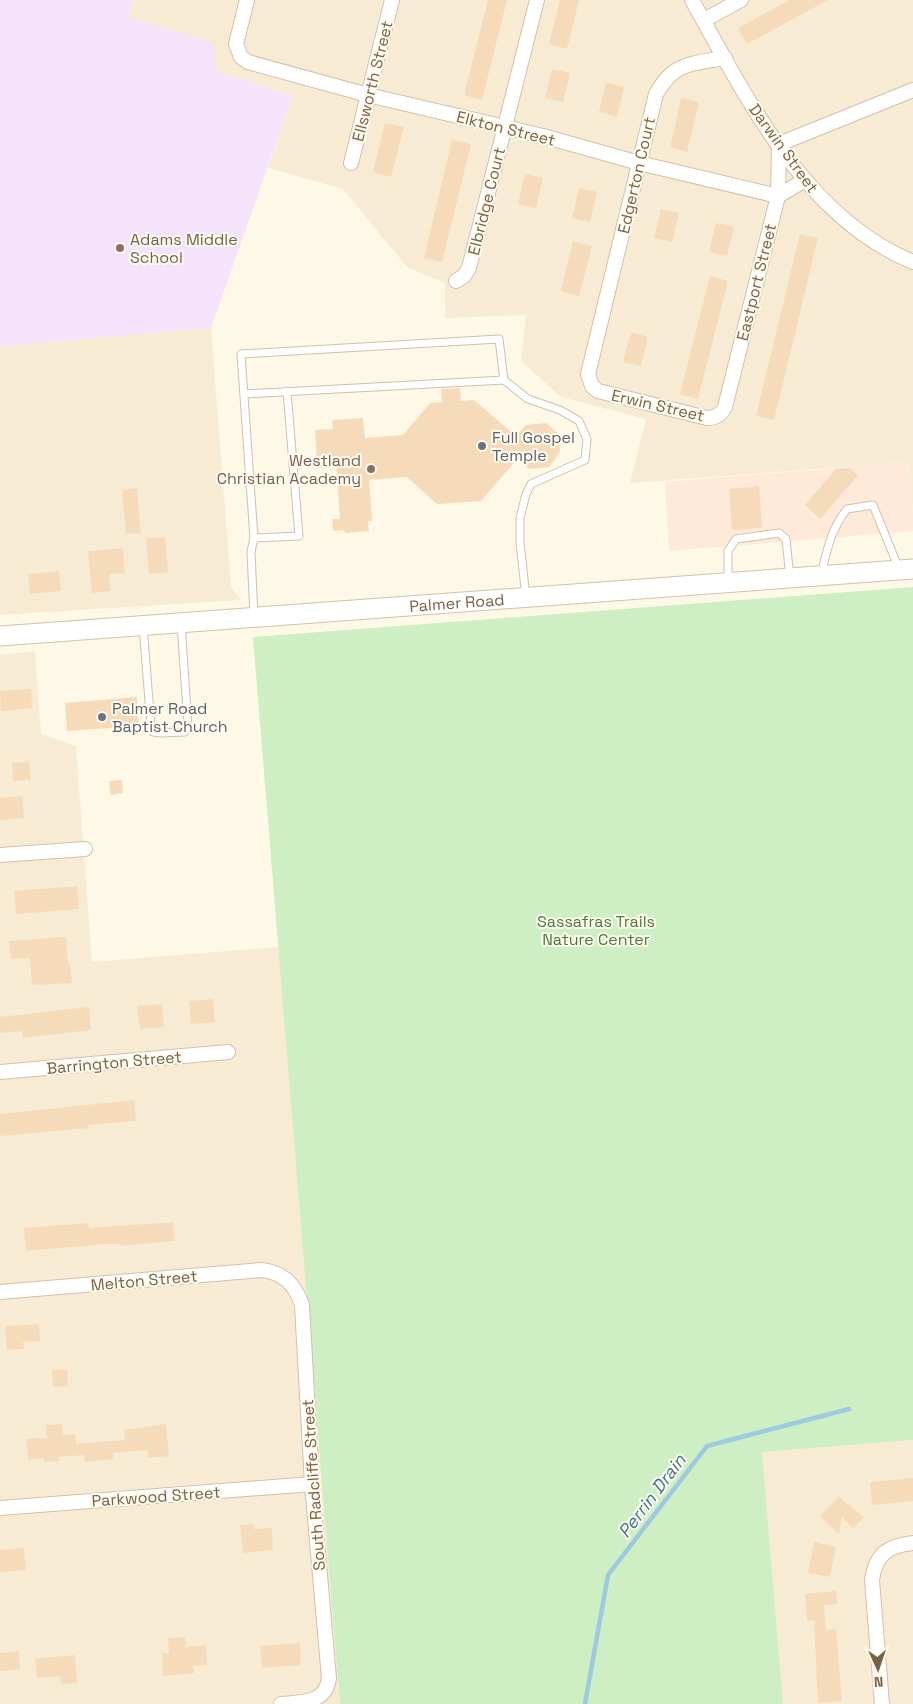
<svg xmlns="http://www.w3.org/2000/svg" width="913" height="1704" font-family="'Space Grotesk',sans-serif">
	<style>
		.residential { fill: #f7ebd4 }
		.commercial { fill: #ffead9 }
		.education { fill: #f5e3fb }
		.green { fill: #ceeec3 }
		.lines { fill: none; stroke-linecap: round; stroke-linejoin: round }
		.stream { stroke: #9dcadd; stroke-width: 4.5 }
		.building { fill: #f6dbbb }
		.lane-casing { stroke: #d2c1aa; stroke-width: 9 }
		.street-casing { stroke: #d2c1aa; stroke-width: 16 }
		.secondary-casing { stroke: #d5c2a8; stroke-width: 21 }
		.lane { stroke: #fff; stroke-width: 7 }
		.street { stroke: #fff; stroke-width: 14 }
		.secondary { stroke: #fff; stroke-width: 19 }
		.education-dot { fill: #8d6e63; stroke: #fffbee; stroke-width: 2 }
		.worship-dot { fill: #6b7280; stroke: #fffbee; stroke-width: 2 }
		.labels { text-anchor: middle; stroke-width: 4; stroke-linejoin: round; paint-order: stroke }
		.street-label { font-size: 16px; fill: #7b6148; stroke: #fffbee }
		.education-label { font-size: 16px; fill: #785e54; stroke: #fffbee; text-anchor: start }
		.worship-label { font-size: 16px; fill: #5b616d; stroke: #fffbee; text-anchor: start }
		.park-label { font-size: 16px; fill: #467b3c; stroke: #fffbee }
		.water-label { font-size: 18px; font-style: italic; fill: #3f7890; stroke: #fffbee }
	</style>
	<rect width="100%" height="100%" fill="#fef8e6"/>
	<!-- residential -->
	<path class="residential" d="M133 0H913V512L908 462 630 483 646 419 561 397 521 361 526 315 445 318V283L407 267 343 189 268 168 293 95 218 72 214 59 128 18Z
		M211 328 231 587 241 600 0 615V346Z
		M35 651 41 734 76 746 92 962 279 947 340 1704H0V655Z
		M913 1440V1704H783L762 1452Z"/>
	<!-- commercial -->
	<path class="commercial" d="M908 462 913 512V531L669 551 665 482Z"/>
	<!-- education -->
	<path class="education" d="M0 0H133L129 18 214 43V59L218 72 293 95 211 328 0 346Z"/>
	<!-- green -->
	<path class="green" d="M913 587V1440L762 1452 783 1704H340L253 637Z"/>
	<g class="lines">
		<!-- stream -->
		<path class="stream" d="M585 1704 608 1575 707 1446 849 1409"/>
	</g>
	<!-- building -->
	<path class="building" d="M488 0H507L482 100 464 95Z
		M560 0H579L567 49 549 44Z
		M790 0H828L747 44 738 28Z
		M552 69 570 73 563 102 545 98Z
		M606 83 624 87 617 117 599 112Z
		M681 98 699 102 687 152 670 147Z
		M385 123 404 127 391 177 373 172Z
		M452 140 471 144 442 262 424 258Z
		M525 174 543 178 536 208 518 204Z
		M579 188 597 192 590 222 572 218Z
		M661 209 679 213 672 242 654 238Z
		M716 223 734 227 727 256 709 252Z
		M800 234 818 238 774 420 756 416Z
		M573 241 592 246 579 296 561 291Z
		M710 276 728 281 698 399 680 394Z
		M631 332 648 337 641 366 623 362Z
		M460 388 461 401 474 400 516 436 526 425 546 423 559 434 560 452 549 467 529 469 517 459 481 501 437 504 407 477 369 480 372 521H368L369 531 345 533 344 530 333 531 332 519H340L336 460 317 462 315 430 333 429 332 420 363 418 365 438 403 435 430 403 442 402 441 389Z
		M849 468 858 475 820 519 805 505 836 469Z
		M759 486 762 528 732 530 729 489Z
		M137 488 141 533 126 534 122 490Z
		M165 537 168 572 149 574 146 538Z
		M123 548 125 573 109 574 111 591 92 593 88 551Z
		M59 571 61 591 30 594 28 574Z
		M31 689 32 708 1 711 0 691Z
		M137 697 139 726 67 731 65 703Z
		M29 762 31 780 13 781 12 763Z
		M122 780 123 793 111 795 109 781Z
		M22 796 24 818 0 820V798Z
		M77 886 79 909 16 914 14 891Z
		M66 937 68 964H70L72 983 32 985 30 958 11 959 9 941Z
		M213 999 215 1022 191 1024 189 1001Z
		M162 1004 164 1027 140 1029 137 1006Z
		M89 1007 91 1030 23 1038 22 1031 0 1033V1017Z
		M134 1100 136 1121 88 1125 89 1128 0 1136V1114Z
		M173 1222 175 1241 120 1246V1244H106L26 1251 24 1228 88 1223 89 1228Z
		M39 1324 40 1341 23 1342 24 1349 7 1350 5 1326Z
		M67 1369 68 1386 53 1387 52 1370Z
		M62 1424 63 1435 75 1434 76 1444 125 1440 124 1430 166 1424 169 1456 148 1458V1450L113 1453 114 1459 85 1462 84 1455 59 1457V1461L44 1462V1458L28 1460 26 1439 47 1438 46 1425Z
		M913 1478V1501L872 1505 870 1482Z
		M839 1497 864 1517 853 1528 842 1517 839 1534 820 1516Z
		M254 1524V1529L272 1528 273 1550 243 1553 240 1525Z
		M814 1542 836 1547 830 1577 808 1573Z
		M24 1548 26 1570 0 1572V1550Z
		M836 1591 837 1604 824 1605 826 1630 836 1629 842 1701 818 1703 814 1620 807 1621 805 1594Z
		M185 1637 186 1647 206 1645 207 1665 193 1666 194 1673 163 1676 162 1653H169L168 1638Z
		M300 1643 301 1665 262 1668 260 1646Z
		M19 1651 20 1669 0 1671V1653Z
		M75 1655 77 1683 61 1684 60 1676 37 1678 35 1659Z"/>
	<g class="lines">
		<defs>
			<path id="lane" d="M504 380 528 399 560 410 579 421 587 439 585 460 531 484 526 494 520 518V543L526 597
				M244 394 504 380 499 339 241 354 254 538 299 536 287 391
				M254 538 251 552 254 617
				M821 575C827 550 831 529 847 509L873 505 899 569
				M728 581V551L736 539 779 533 786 539 790 578
				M143 626 151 726 153 732 161 733 185 732 188 726 181 623"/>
			<path id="street" d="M247 0 236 44 241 57 248 62 368 95 543 136 639 163 778 196 805 180
				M692 0C746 97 805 218 913 262
				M704 20 741 0
				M725 58C709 61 687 62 674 72 666 77 661 86 656 94L588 374 592 386 598 391 707 418C716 418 721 415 725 407L778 196 779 144 913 90
				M351 163 392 0
				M456 281 464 276 469 268 537 0
				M0 855 85 849
				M0 1072 228 1052
				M0 1292 261 1270C283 1272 295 1284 302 1305L312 1484 329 1678C326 1704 301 1702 281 1704
				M0 1508 312 1484
				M882 1704 872 1580C876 1554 887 1546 913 1543"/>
			<g id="secondary">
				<path id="s1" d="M0 636 913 569"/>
			</g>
		</defs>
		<!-- lane casing -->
		<use href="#lane" class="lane-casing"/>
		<!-- street casing -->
		<use href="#street" class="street-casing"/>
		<!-- secondary casing -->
		<use href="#secondary" class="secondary-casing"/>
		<!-- lane -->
		<use href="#lane" class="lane"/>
		<!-- street -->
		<use href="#street" class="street"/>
		<!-- secondary -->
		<use href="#secondary" class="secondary"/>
	</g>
	<!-- markers -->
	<g class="education-dot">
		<circle cx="120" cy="248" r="5"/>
		<circle cx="371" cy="469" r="5"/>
	</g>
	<g class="worship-dot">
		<circle cx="482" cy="446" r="5"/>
		<circle cx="102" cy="717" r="5"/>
	</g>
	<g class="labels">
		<!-- street labels -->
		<g class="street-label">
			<text transform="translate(372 81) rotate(-76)" y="6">Ellsworth Street</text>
			<text transform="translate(506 128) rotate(14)" y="6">Elkton Street</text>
			<text transform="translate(784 148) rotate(54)" y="6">Darwin Street</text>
			<text transform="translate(636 175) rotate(-77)" y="6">Edgerton Court</text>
			<text transform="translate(486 201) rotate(-76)" y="6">Elbridge Court</text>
			<text transform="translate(756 282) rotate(-76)" y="6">Eastport Street</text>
			<text transform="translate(658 405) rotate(13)" y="6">Erwin Street</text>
			<text dy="6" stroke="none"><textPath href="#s1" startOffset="458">Palmer Road</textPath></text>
			<text transform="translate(114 1062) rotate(-5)" y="6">Barrington Street</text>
			<text transform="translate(144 1280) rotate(-5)" y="6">Melton Street</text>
			<text transform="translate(313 1485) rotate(-94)" y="6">South Radcliffe Street</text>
			<text transform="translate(156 1496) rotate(-4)" y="6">Parkwood Street</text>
		</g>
		<!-- education labels -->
		<g class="education-label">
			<text x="130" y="245">Adams Middle<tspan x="130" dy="18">School</tspan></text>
			<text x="361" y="466" text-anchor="end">Westland<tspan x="361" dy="18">Christian Academy</tspan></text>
		</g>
		<!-- worship labels -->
		<g class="worship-label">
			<text x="492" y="443">Full Gospel<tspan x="492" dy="18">Temple</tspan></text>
			<text x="112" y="714">Palmer Road<tspan x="112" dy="18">Baptist Church</tspan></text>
		</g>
		<!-- park labels -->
		<g class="park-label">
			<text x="596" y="927">Sassafras Trails<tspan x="596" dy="18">Nature Center</tspan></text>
		</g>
		<!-- water labels -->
		<g class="water-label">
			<text transform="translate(652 1496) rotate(-53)" y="6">Perrin Drain</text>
		</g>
	</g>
	<!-- north arrow -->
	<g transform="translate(878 1669) rotate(177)" stroke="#fffbee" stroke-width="4" paint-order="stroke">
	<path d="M0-4L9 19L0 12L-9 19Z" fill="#7b6148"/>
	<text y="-8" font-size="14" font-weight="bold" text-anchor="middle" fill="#7b6148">N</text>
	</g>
</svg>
